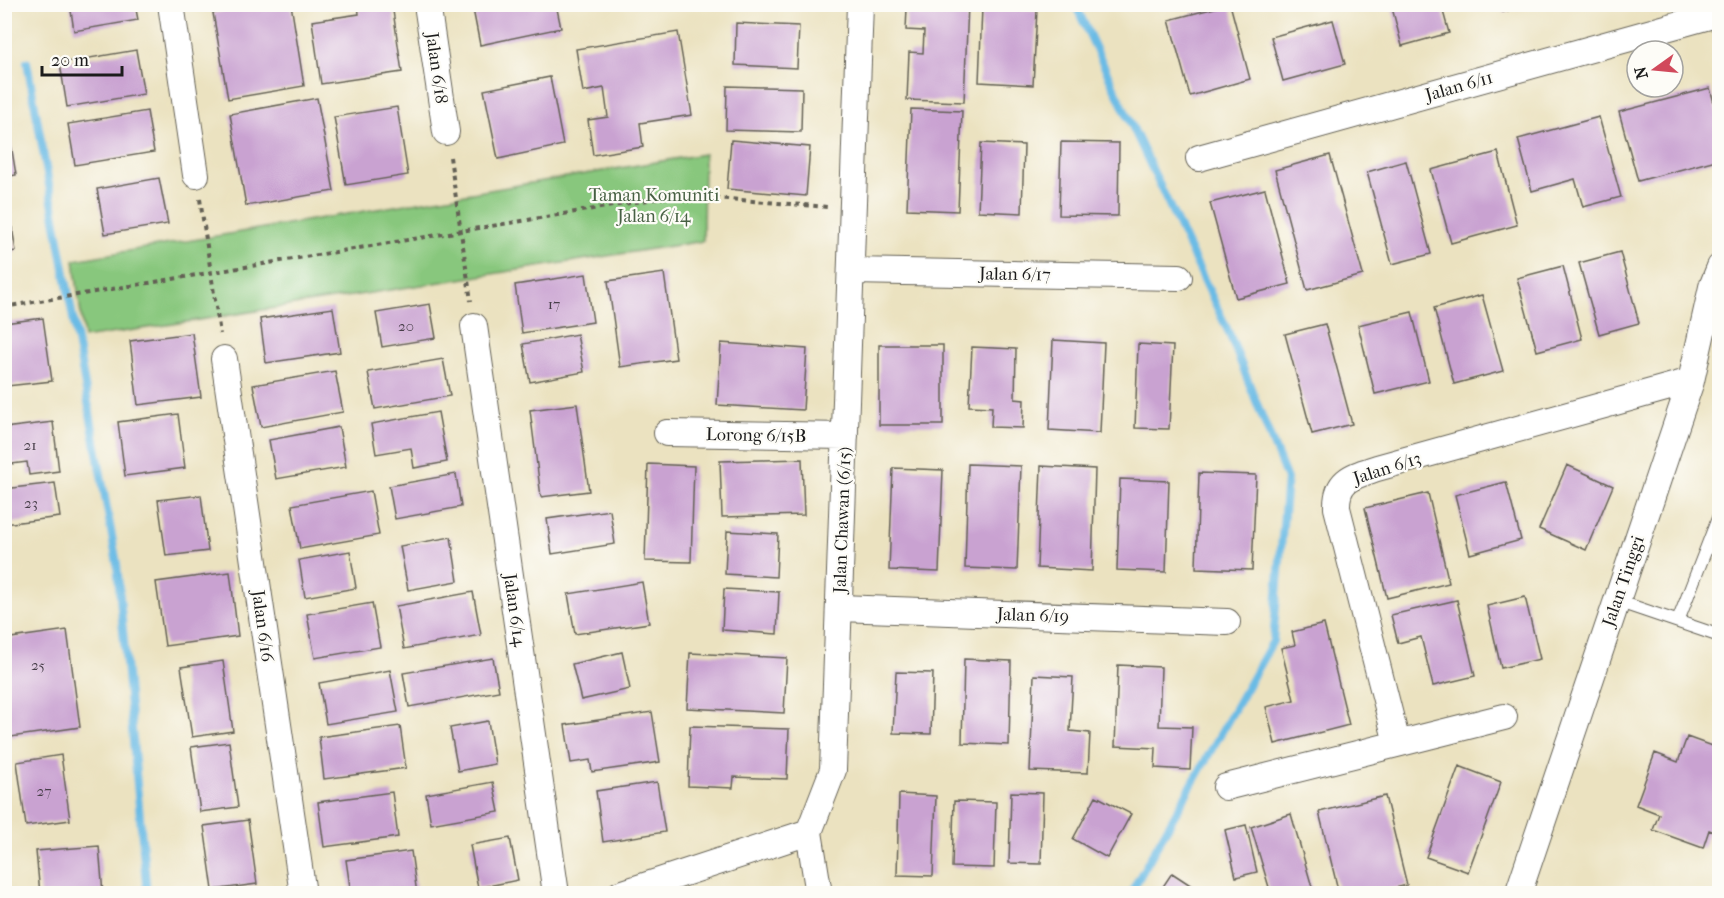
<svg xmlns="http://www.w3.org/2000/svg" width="1724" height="898" font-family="'IM FELL French Canon',serif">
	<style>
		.green { fill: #88c77d; stroke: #52724c; stroke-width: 1.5 }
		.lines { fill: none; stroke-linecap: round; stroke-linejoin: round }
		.stream { stroke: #6abbe5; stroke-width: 8 }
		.building { fill: #c9a2d1 }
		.lane-casing { stroke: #646155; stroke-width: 14 }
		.street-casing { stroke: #646155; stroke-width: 28 }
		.path { stroke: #646155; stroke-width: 4; stroke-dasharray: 4.5 4.5; stroke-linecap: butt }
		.lane { stroke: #fff; stroke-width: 12 }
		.street { stroke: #fff; stroke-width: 26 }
		.labels { text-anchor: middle; stroke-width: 4.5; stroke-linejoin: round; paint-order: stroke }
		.number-label { font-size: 15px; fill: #473e49 }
		.street-label { font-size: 18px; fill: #1c1c1c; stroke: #fdfcf7 }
		.park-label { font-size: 18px; fill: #476043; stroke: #fdfcf7 }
	</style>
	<rect width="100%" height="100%" fill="#fdfcf7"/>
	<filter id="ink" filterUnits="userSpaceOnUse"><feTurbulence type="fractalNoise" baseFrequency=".0167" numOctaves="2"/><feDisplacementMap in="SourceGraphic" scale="12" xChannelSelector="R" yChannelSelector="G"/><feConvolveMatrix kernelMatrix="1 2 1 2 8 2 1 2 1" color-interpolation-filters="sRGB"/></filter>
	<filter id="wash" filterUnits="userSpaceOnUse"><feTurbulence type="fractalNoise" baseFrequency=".008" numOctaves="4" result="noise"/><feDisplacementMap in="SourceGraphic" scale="24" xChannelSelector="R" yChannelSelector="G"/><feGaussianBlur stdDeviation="1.35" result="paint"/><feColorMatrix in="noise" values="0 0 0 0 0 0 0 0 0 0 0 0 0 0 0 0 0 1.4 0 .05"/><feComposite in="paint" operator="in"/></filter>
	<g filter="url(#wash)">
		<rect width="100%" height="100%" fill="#ebe2c0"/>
		<!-- green -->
		<path class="green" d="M704 154 703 241 84 338 74 260Z"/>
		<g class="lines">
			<!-- stream -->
			<path class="stream" d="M1075 4 1229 333 1287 479 1273 641 1130 894
				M27 62 117 564 147 894"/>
		</g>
		<g id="blocks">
			<!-- building -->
			<path class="building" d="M70 4H135L138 20 74 31Z
				M264 4H291L304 86 228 99 213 13Z
				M358 4H392L402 72 321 84 312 21 359 14Z
				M472 4H556L561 28 480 45Z
				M911 4H968L964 102 907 100 909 52 923 53 924 31 906 30 907 8 911 9Z
				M1230 4 1250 79 1190 96 1169 20Z
				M1391 4H1441L1449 33 1402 46Z
				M1501 4H1526L1527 5 1503 12Z
				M982 7 1037 10 1033 85 979 82Z
				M1333 20 1345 64 1283 81 1271 37Z
				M736 23 799 26 797 68 735 65Z
				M678 32 692 115 640 123 643 147 593 155 588 120 608 117 604 88 583 92 576 49Z
				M136 50 144 94 67 107 60 63Z
				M550 77 563 145 498 159 484 90Z
				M727 86 802 88 801 132 726 130Z
				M1710 88 1720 124V159L1638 181 1619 112Z
				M317 98 334 191 246 206 230 114Z
				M397 107 408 175 346 185 334 117Z
				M911 109 962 111 958 211 907 209Z
				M147 111 154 152 75 165 68 124Z
				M1599 117 1621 197 1583 207 1575 179 1532 191 1518 139Z
				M10 138 16 175 4 177V139Z
				M731 140 810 147 806 196 727 189Z
				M1061 142 1119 143 1118 216 1059 215Z
				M981 143 1024 145 1022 213 978 211Z
				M1498 152 1517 225 1451 243 1431 170Z
				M1330 155 1363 275 1307 290 1275 170Z
				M1406 161 1431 254 1392 264 1367 172Z
				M159 178 168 224 105 234 97 189Z
				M1265 189 1290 284 1236 298 1210 203Z
				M9 210 16 251 5 253V211Z
				M1620 252 1639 323 1599 334 1579 263Z
				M1563 266 1582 339 1537 351 1517 278Z
				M664 273 676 359 620 367 608 281Z
				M586 274 593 322 522 333 515 285Z
				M1482 295 1503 371 1454 384 1434 308Z
				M430 304 436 338 382 347 376 313Z
				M333 308 340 352 266 363 260 319Z
				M1412 312 1429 381 1375 394 1358 325Z
				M43 318 52 381 7 386 4 368V323Z
				M1325 324 1352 424 1312 434 1285 334Z
				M192 333 201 397 138 405 130 341Z
				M577 334 584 372 530 382 523 344Z
				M1053 340 1104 343 1100 433 1049 430Z
				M721 343 807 349 803 410 717 405Z
				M1138 344 1173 346 1169 429 1135 428Z
				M879 345H943V425H879Z
				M972 347 1016 349 1015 399 1024 400 1023 428 991 427 992 407 969 406Z
				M443 359 450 396 375 409 368 372Z
				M335 371 343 412 261 427 253 385Z
				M577 404 589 491 541 497 530 410Z
				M438 412 447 462 414 468 411 448 376 454 371 424Z
				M178 414 185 468 125 476 118 422Z
				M53 422 59 471 29 475 27 462 4 465V428Z
				M339 427 346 467 276 479 269 440Z
				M802 459 804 515 722 517 720 461Z
				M648 464 694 466 691 562 645 561Z
				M968 464 1021 466 1017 570 965 568Z
				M1567 465 1613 486 1586 550 1539 529Z
				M1041 466 1095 469 1092 571 1037 568Z
				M893 468 943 470 939 572 889 570Z
				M1199 473 1256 475 1252 570 1196 568Z
				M456 474 461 507 395 519 389 486Z
				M1120 479 1169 481 1166 572 1117 570Z
				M1506 482 1521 540 1470 554 1455 495Z
				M55 483 60 517 4 524V489Z
				M371 491 379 535 300 549 292 505Z
				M1428 493 1449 583 1387 598 1365 508Z
				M201 495 208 551 166 556 158 500Z
				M610 510 615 544 552 554 547 519Z
				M727 531 778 534 776 577 725 574Z
				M451 537 458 581 408 590 400 546Z
				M350 551 356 588 305 597 299 560Z
				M230 572 238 636 165 646 156 582Z
				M642 582 649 623 575 634 568 594Z
				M724 589 779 592 777 634 722 630Z
				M473 592 481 635 404 649 396 606Z
				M1525 597 1540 659 1501 668 1487 606Z
				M1457 600 1475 676 1433 686 1421 637 1398 643 1391 615Z
				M372 603 380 647 315 658 307 614Z
				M1324 624 1349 725 1275 744 1266 707 1294 700 1281 648 1295 645 1292 632Z
				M67 630 80 727 11 737 4 691V639Z
				M622 652 630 689 581 700 572 664Z
				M690 653 787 658 784 713 687 708Z
				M493 658 499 691 409 707 403 673Z
				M964 659 1011 661 1009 745 962 743Z
				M223 661 233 731 192 737 181 667Z
				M1118 665 1161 667 1159 726 1192 727 1190 770 1155 768 1156 748 1115 746Z
				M390 670 398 712 326 724 319 683Z
				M896 672 933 673 931 734 893 733Z
				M1034 675 1073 677 1070 731 1090 733 1088 773 1030 771Z
				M652 712 660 762 592 772 590 760 571 763 565 725Z
				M488 721 495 764 458 771 450 728Z
				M400 726 406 768 324 779 319 737Z
				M690 726 789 729 787 779 734 777 733 788 688 786Z
				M1687 737 1720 749V803L1718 807 1720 808V834L1709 830 1703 848 1653 830 1659 814 1636 805 1655 753 1678 762Z
				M229 742 238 807 200 812 191 747Z
				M61 755 70 820 26 826 17 762Z
				M1459 766 1501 782 1468 872 1426 857Z
				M493 782 499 812 431 824 426 794Z
				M657 782 665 832 603 842 596 791Z
				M392 792 398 837 324 847 318 802Z
				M1011 792 1043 793 1041 864 1009 863Z
				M899 794 936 796 933 876 897 875Z
				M1096 796 1131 814 1107 858 1073 839Z
				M1385 796 1407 885 1372 894H1339L1319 812Z
				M954 801 996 802 994 868 952 867Z
				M1291 814 1314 894H1271L1251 827Z
				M248 820 257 884 213 890 204 826Z
				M1246 825 1257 872 1236 877 1225 830Z
				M510 838 518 880 478 888 470 845Z
				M99 846 103 894H40L36 851Z
				M411 851 417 894H351L346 860Z
				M1172 873 1195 888 1191 894H1158Z"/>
		</g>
	</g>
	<g filter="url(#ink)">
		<use href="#blocks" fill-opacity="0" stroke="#646155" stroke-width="1.5"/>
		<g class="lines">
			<defs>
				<path id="lane" d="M1617 601 1720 636
					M1678 621 1720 513"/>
				<path id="street" d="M171 4 196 175
					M427 4 446 132
					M1199 158 1720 13
					M851 271 1179 277
					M474 326 556 894
					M224 359 303 894
					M667 433 845 436
					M839 608 1227 622
					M1397 743 1337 508C1336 479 1353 476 1377 468L1691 381
					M1226 787 1504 717
					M809 832 819 894
					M620 894 809 832 833 770 860 4
					M1518 894 1691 381 1712 287 1720 267"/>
			</defs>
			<!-- lane casing -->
			<use href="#lane" class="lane-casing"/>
			<!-- street casing -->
			<use href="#street" class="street-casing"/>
			<!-- path -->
			<path class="path" d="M450 157 471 301
				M200 199 220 334
				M4 307 678 195 828 207"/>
			<!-- lane -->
			<use href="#lane" class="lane"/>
			<!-- street -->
			<use href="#street" class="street"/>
		</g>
	</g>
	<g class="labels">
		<!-- number labels -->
		<g class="number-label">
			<text x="554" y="309">17</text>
			<text x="406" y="331">20</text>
			<text x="30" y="450">21</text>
			<text x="31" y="508">23</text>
			<text x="38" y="670">25</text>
			<text x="44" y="796">27</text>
		</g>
		<!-- street labels -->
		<g class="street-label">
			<text transform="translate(437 68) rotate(82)" y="6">Jalan 6/18</text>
			<text transform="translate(1459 86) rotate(-16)" y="6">Jalan 6/11</text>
			<text transform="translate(1015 274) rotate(1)" y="6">Jalan 6/17</text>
			<text transform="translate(756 435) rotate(1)" y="6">Lorong 6/15B</text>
			<text transform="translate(1387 468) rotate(-18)" y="6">Jalan 6/13</text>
			<text transform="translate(842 520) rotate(-88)" y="6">Jalan Chawan (6/15)</text>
			<text transform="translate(1623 581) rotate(-71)" y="6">Jalan Tinggi</text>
			<text transform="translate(515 610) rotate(82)" y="6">Jalan 6/14</text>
			<text transform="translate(1033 615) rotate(2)" y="6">Jalan 6/19</text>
			<text transform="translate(263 626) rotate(82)" y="6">Jalan 6/16</text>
		</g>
		<!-- park labels -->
		<g class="park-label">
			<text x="654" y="201">Taman Komuniti<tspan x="654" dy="21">Jalan 6/14</tspan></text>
		</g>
	</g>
	<!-- margin -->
	<rect width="1724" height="898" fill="none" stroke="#fdfcf7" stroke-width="24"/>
	<!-- north arrow -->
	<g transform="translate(1655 69) rotate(255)"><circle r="28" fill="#fdfcf7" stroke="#a3a29f" stroke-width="1.5"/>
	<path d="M0-4.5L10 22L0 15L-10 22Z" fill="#d1495b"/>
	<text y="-9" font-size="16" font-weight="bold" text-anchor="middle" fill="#1c1c1c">N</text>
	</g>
	<!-- scale -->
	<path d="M42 66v9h80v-9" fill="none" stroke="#1c1c1c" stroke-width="3"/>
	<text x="51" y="66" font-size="18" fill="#1c1c1c" stroke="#fdfcf7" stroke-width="4.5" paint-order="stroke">20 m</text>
</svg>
